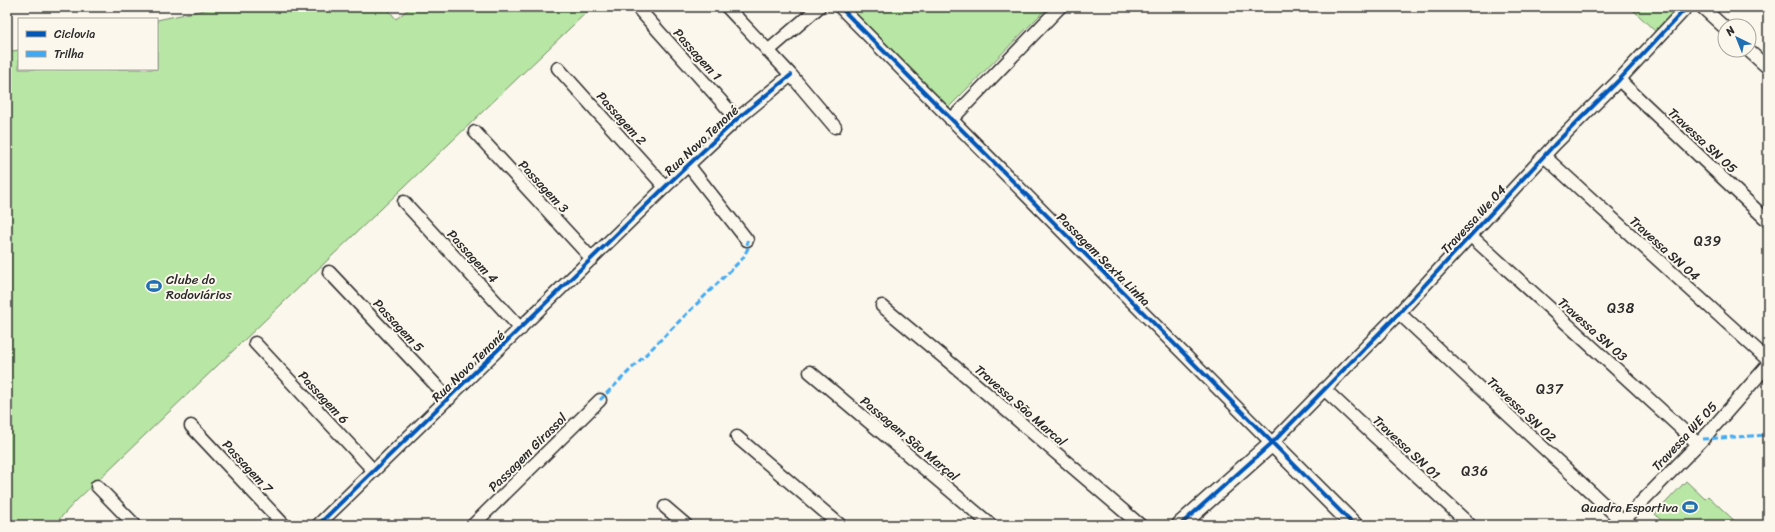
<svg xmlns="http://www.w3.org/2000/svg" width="1775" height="532" font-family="Sriracha,sans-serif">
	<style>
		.green { fill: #b8e6a4; stroke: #728868 }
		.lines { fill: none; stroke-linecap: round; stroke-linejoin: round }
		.street-casing { stroke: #2b2b2b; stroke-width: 15 }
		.secondary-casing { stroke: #2b2b2b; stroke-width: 19 }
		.street { stroke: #fbf7ec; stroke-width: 12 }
		.secondary { stroke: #fbf7ec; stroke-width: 16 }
		.quiet { stroke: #3fa9f5; stroke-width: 3; stroke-dasharray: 6 3; stroke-linecap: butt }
		.cycleway-casing { stroke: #fbf7ec; stroke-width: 6 }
		.cycleway { stroke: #0057b8; stroke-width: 4 }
		.labels { text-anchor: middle; stroke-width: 4; stroke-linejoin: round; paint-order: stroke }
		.street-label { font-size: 13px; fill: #2b2b2b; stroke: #fbf7ec }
		.poi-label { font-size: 13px; fill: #2b2b2b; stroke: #fbf7ec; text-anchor: start }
		.neighbourhood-label { font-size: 14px; letter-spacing: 1px; fill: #2b2b2b; stroke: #fbf7ec }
	</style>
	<rect width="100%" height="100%" fill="#fbf7ec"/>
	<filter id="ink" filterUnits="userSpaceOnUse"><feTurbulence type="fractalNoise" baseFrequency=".025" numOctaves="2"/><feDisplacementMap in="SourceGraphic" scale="8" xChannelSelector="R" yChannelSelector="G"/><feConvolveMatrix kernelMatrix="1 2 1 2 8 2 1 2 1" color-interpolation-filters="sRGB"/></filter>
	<g filter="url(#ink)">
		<!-- green -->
		<path class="green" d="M218 7H386L396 19 411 7H592L74 503 54 525H7V52L19 50V69H157V20Z
			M847 7H1048L946 110Z
			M1630 7H1686L1660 36Z
			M1686 481 1705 499 1708 496 1739 525H1666L1655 514Z"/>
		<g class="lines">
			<defs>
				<path id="street" d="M637 7 737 119
					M727 7 791 75 835 127
					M840 7 1272 443 1399 313 1555 144 1619 80 1687 7
					M1702 7 1725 28
					M1748 50 1768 68
					M768 51 819 7
					M558 68 665 187
					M1619 80 1768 221
					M951 120 1060 7
					M475 132 592 259
					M1544 156 1768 360
					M689 166 747 240
					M404 202 521 329
					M1471 236 1697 443
					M329 272 449 399
					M882 306 972 381 1140 525
					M1399 313 1626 525
					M255 343 373 470
					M810 372 991 525
					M1324 389 1470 525
					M191 426 284 525
					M737 437 840 525
					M97 486 135 525
					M665 507 686 525
					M318 525 665 187 737 119 791 75
					M473 525 600 400
					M1619 525 1703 439 1768 365"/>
				<path id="secondary" d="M1180 525 1272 443 1354 525"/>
			</defs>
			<!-- street casing -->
			<use href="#street" class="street-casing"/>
			<!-- secondary casing -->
			<use href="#secondary" class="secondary-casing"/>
			<!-- street -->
			<use href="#street" class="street"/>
			<!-- secondary -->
			<use href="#secondary" class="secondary"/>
			<!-- quiet -->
			<path class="quiet" d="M600 400 743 258 748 248 747 240
				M1703 439 1768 435"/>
			<defs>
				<path id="cycleway" d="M840 7 1354 525
					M318 525 665 187 737 119 791 75
					M1180 525 1272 443 1399 313 1555 144 1619 80 1687 7"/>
			</defs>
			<!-- cycleway casing -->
			<use href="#cycleway" class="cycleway-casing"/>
			<!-- cycleway -->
			<use href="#cycleway" class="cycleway"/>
		</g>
	</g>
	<!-- icons -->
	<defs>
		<symbol id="stadium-bare" viewBox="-9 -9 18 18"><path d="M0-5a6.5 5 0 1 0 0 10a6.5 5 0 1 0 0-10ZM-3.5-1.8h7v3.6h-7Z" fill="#1f6fb2" stroke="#fbf7ec" stroke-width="2.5" paint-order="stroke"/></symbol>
	</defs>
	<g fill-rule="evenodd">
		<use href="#stadium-bare" x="143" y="275" width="22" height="22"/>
		<use href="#stadium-bare" x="1679" y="496" width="22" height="22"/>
	</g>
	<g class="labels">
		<!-- street labels -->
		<g class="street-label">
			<text transform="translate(698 54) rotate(48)" y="5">Passagem 1</text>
			<text transform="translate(622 118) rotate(48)" y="5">Passagem 2</text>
			<text transform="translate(701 140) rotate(-43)" y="5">Rua Novo Tenoné</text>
			<text transform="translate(1703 140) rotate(43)" y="5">Travessa SN 05</text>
			<text transform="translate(544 186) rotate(47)" y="5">Passagem 3</text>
			<text transform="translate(1473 219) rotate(-47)" y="5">Travessa We 04</text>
			<text transform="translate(1665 248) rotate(42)" y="5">Travessa SN 04</text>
			<text transform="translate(473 256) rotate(47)" y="5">Passagem 4</text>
			<text transform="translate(1104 259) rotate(45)" y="5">Passagem Sexta Linha</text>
			<text transform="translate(399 325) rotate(47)" y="5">Passagem 5</text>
			<text transform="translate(1593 329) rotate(42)" y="5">Travessa SN 03</text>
			<text transform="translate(468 366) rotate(-44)" y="5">Rua Novo Tenoné</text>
			<text transform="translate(324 397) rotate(47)" y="5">Passagem 6</text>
			<text transform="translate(1021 405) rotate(41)" y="5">Travessa São Marcal</text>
			<text transform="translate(1522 409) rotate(43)" y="5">Travessa SN 02</text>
			<text transform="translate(1684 436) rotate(-47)" y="5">Travessa WE 05</text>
			<text transform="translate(910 438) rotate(40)" y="5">Passagem São Marçal</text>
			<text transform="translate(1407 447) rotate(43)" y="5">Travessa SN 01</text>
			<text transform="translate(527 452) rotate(-45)" y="5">Passagem Girassol</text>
			<text transform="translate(248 466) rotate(47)" y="5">Passagem 7</text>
		</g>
		<!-- poi labels -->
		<g class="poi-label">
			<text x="166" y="284">Clube do<tspan x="166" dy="15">Rodoviários</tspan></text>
			<text x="1678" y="512" text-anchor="end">Quadra Esportiva</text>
		</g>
		<!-- neighbourhood labels -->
		<g class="neighbourhood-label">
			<text x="1708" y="246">Q39</text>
			<text x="1621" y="313">Q38</text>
			<text x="1550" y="394">Q37</text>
			<text x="1475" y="476">Q36</text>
		</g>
	</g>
	<!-- margin -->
	<rect width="1775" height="532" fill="none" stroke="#fbf7ec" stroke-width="24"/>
	<rect x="12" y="12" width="1751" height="508" fill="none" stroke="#2b2b2b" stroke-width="1.5" filter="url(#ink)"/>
	<!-- legend -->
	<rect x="18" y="18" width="140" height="52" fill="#fbf7ec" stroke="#a8a59f"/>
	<rect x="26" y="31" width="20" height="6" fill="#0057b8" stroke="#a8a59f"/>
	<text x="54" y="38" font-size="12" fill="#2b2b2b">Ciclovia</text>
	<rect x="26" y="51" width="20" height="6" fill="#3fa9f5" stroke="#a8a59f"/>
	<text x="54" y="58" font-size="12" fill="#2b2b2b">Trilha</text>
	<!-- north arrow -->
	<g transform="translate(1737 38) rotate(317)"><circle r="19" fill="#fbf7ec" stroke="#a8a59f"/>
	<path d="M0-3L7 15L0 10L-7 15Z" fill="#1f6fb2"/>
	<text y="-6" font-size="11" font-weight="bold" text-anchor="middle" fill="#2b2b2b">N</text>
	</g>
</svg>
